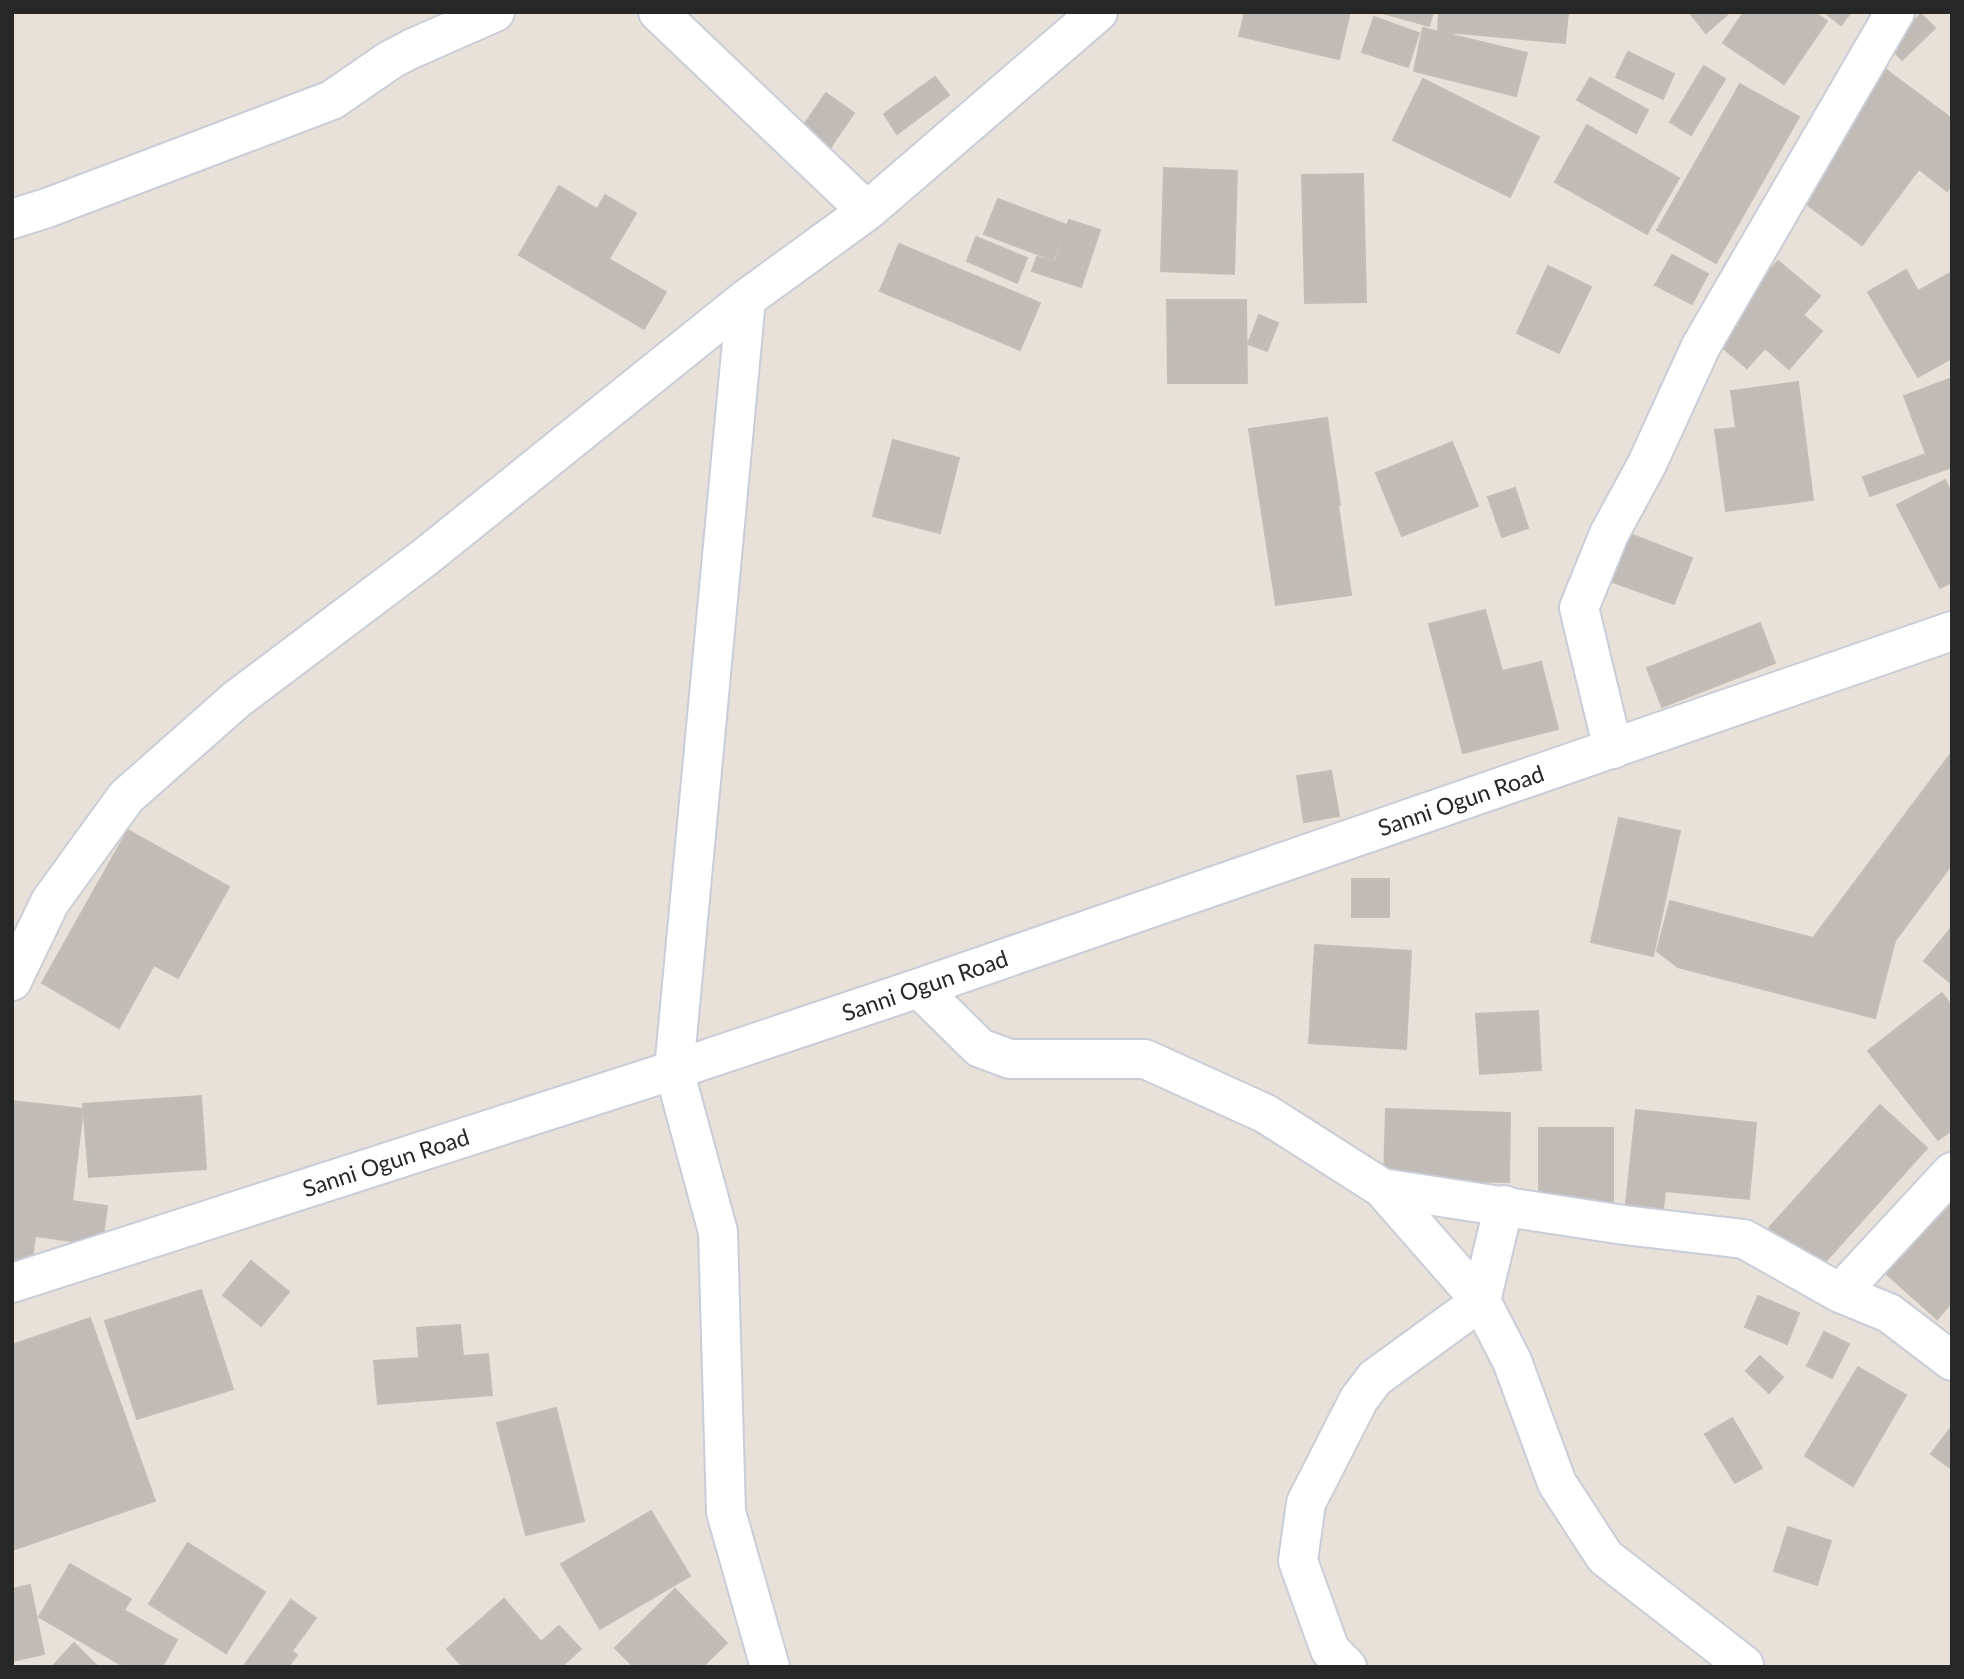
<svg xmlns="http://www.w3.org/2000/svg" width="1964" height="1679" font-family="Lato,sans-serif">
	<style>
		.building { fill: #c0bbb7; stroke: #c3bdb5; stroke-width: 2 }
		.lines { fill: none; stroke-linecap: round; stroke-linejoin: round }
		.minor-casing { stroke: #c9cdd7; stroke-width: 42 }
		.minor { stroke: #fff; stroke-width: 38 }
		.labels { text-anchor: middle; stroke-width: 5; stroke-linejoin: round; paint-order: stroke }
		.street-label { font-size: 23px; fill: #272727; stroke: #fff }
	</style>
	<rect width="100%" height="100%" fill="#e8e1da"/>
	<!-- building -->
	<path class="building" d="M1245 12H1350L1339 59 1239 36Z
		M1379 12H1433L1429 26Z
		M1439 12H1568L1565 43 1438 31Z
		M1689 12H1730L1706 33Z
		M1744 12H1814L1827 21 1784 84 1723 43Z
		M1824 12H1851L1841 25Z
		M1921 14 1935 28 1902 60 1889 46Z
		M1374 17 1419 33 1408 67 1362 52Z
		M1423 28 1527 53 1516 96 1414 71Z
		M1628 52 1674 74 1663 99 1616 77Z
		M1704 66 1725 79 1691 135 1670 122Z
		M1885 69 1952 119V185L1947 191 1919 169 1862 245 1793 194Z
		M935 77 949 95 897 134 884 114Z
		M1590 78 1648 110 1636 133 1577 100Z
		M1423 79 1539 137 1510 197 1393 140Z
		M1740 84 1799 117 1716 263 1657 230Z
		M826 93 854 113 826 154 797 135Z
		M1587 125 1679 178 1647 234 1555 182Z
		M1164 168 1237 171 1234 274 1161 271Z
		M1363 174 1366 302 1305 303 1302 175Z
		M559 186 597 209 605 195 636 213 609 259 666 292 644 329 519 255Z
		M998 199 1067 225 1053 260 984 234Z
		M1069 220 1100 230 1081 287 1032 271 1037 257 1055 262Z
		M976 237 1027 258 1017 283 967 261Z
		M899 244 1040 303 1020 350 880 291Z
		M1672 255 1708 274 1692 304 1655 285Z
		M1778 261 1820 296 1803 315 1822 331 1789 369 1765 348 1747 368 1711 338Z
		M1548 266 1591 287 1559 353 1517 333Z
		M1906 270 1918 291 1952 272V358L1918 377 1868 292Z
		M1167 300H1246L1247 383H1168Z
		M1259 315 1278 323 1267 351 1248 344Z
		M1952 378V467L1870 496 1863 477 1926 454 1904 396Z
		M1798 382 1813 500 1726 511 1715 430 1736 428 1731 391Z
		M1327 418 1340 505H1338L1351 595 1276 605 1249 429Z
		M893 440 959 458 940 533 873 516Z
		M1452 442 1478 506 1402 536 1376 473Z
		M1945 480 1952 494V582L1940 588 1897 505Z
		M1515 488 1528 528 1502 537 1488 497Z
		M1622 531 1692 558 1674 604 1604 579Z
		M1485 610 1502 671 1541 662 1558 729 1463 753 1429 624Z
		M1760 623 1775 663 1662 707 1647 668Z
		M1952 752V864L1895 941 1875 1018 1678 967 1657 951 1670 901 1813 938Z
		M1331 771 1339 816 1304 822 1297 776Z
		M1619 818 1680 831 1653 956 1591 942Z
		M128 830 229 887 178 978 154 965 119 1028 42 983Z
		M1352 879H1389V917H1352Z
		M1952 927V984L1924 961Z
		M1315 945 1411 951 1406 1049 1309 1043Z
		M1942 993 1952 1006V1130L1938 1140 1868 1051Z
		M1538 1011 1541 1070 1480 1074 1476 1014Z
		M201 1096 206 1169 89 1177 83 1104Z
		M12 1101 83 1109 72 1201 107 1206 102 1245 35 1236 31 1269 12 1267Z
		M1880 1105 1927 1148 1817 1271 1769 1228Z
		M1386 1109 1510 1113 1509 1182 1384 1180Z
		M1636 1110 1756 1123 1749 1199 1665 1191 1661 1226 1624 1222Z
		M1539 1128H1613V1209L1539 1208Z
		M1952 1187V1302L1937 1319 1880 1268Z
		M251 1261 289 1292 261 1326 223 1295Z
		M201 1290 233 1389 137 1419 105 1321Z
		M1758 1296 1799 1313 1787 1344 1745 1327Z
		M90 1318 155 1501 12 1550V1345Z
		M460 1325 463 1356 488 1354 492 1395 378 1404 374 1361 419 1358 417 1328Z
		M1824 1332 1849 1344 1832 1378 1807 1366Z
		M1760 1356 1783 1377 1769 1393 1746 1371Z
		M1858 1367 1906 1395 1853 1486 1805 1456Z
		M556 1408 584 1521 526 1535 497 1423Z
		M1732 1418 1762 1468 1735 1483 1705 1434Z
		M1952 1426V1469L1931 1454Z
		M651 1511 690 1576 600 1629 561 1564Z
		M1788 1527 1831 1541 1817 1585 1774 1571Z
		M188 1543 265 1592 226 1653 149 1604Z
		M70 1564 131 1599 124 1610 177 1640 162 1667H125L39 1617Z
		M30 1585 44 1654 12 1661V1589Z
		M675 1589 727 1643 702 1667H634L615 1648Z
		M504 1599 541 1642 559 1626 581 1649 561 1667H463L447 1649Z
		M291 1600 316 1618 292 1651 297 1655 288 1667H243Z
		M74 1643 98 1667H52Z"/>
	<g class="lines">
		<defs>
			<path id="minor" d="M658 12 867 211
				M12 219 47 208 332 100 390 60 411 49 495 12
				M746 299 674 1070 718 1232 726 1512 770 1667
				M1613 749 1579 608 1609 534 1647 464 1701 346 1895 12
				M12 981 50 902 126 797 237 699 424 558 746 299 867 211 1098 12
				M919 988 980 1048 1010 1059H1145L1266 1114 1382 1188 1481 1301 1512 1361 1557 1483 1605 1557 1744 1665
				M1382 1188 1624 1225 1744 1239 1840 1293 1889 1313 1952 1361
				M12 1283 674 1070 919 988 1952 631
				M1840 1293 1952 1172
				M1347 1667 1330 1650 1298 1561 1306 1503 1359 1399 1375 1378 1481 1301 1504 1205"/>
		</defs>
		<!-- minor casing -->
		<use href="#minor" class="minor-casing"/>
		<!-- minor -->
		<use href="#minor" class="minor"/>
	</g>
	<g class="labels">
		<!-- street labels -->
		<g class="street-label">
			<text transform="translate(1461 801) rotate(-19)" y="8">Sanni Ogun Road</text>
			<text transform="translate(925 986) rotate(-19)" y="8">Sanni Ogun Road</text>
			<text transform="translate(386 1163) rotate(-18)" y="8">Sanni Ogun Road</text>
		</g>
	</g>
	<!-- border -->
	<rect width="1964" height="1679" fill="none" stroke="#272727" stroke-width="28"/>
</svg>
